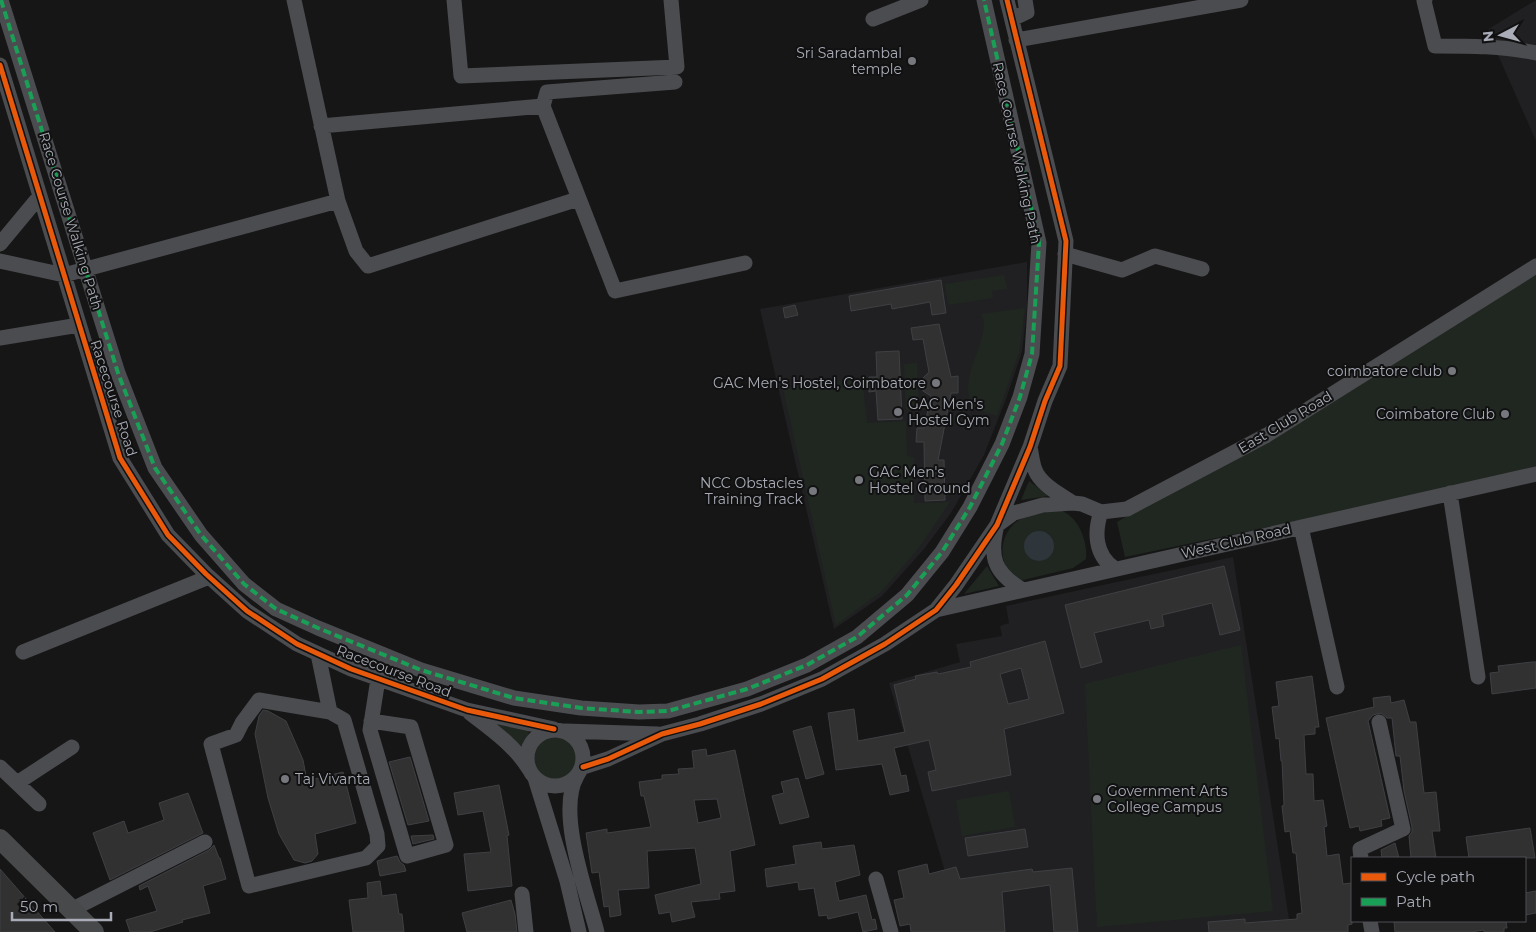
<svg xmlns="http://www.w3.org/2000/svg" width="1536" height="932" font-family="Montserrat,sans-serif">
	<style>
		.built { fill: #202022 }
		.green { fill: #202721 }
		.water { fill: #2e353b }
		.building { fill: #313132; stroke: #3f4043; fill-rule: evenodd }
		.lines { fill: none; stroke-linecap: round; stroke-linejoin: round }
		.minor { stroke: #4b4c4f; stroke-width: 15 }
		.major { stroke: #48494b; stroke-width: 20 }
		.quiet { stroke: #1a9f57; stroke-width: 4; stroke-dasharray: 8 4; stroke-linecap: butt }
		.cycleway-casing { stroke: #111112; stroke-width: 8 }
		.cycleway { stroke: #e8590c; stroke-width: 5 }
		.poi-dot { fill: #76787e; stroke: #111112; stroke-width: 2 }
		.labels { text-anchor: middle; stroke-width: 4; stroke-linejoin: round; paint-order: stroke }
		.poi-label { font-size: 14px; fill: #a9acb6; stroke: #111112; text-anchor: end }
		.street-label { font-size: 14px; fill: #a9acb6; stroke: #111112 }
	</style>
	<rect width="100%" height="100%" fill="#161617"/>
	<!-- built -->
	<path class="built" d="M1536 0V141L1487 30Z
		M1027 262V309L1022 352 1006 399 984 455 951 513 924 549 882 596 834 629 760 309Z
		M1233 557 1291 932H963L889 683 960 662 956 644 1002 636 1000 626 1009 623 1006 606Z"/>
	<!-- green -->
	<path class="green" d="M1536 271V471L1125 557 1117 522Z
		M1004 275 1007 289 992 291 993 298 948 305 945 284Z
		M1025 308 1019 352 997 416 973 408C955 376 995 335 981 314Z
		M917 363 919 409 906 410 904 364Z
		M862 378 867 423 906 421 907 456 914 457V503L950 502 918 549 881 592 836 625 783 388Z
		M1029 481 1049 496 1021 500Z
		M1059 510C1078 515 1088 541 1086 559L1073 568 1019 581C1015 577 1009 572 1006 567 998 550 1004 528 1021 519 1033 514 1046 512 1059 510Z
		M987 566 999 586 964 594Z
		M1241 645 1273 911 1097 927 1085 684Z
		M480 717 529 731 527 741 520 748Z
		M531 758a24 24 0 1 1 48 0a24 24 0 1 1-48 0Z
		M1009 791 1015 827 962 836 956 800Z"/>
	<!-- water -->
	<path class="water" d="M1024 546a15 15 0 1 1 30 0a15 15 0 1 1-30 0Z"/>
	<!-- building -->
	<path class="building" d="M941 280 946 313 932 315 930 302 892 309 891 304 851 311 849 296Z
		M795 305 798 315 785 318 783 308Z
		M939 324 951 377 958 376V393H951L938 460H944L945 500 925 501 924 442H916L917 428H924L931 396 923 391 922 386 923 378 929 372 923 339 913 340 911 328Z
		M899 351 902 419 878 420 876 391 869 392V377H877L876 352Z
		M1224 566 1240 630 1220 635 1212 603 1162 615 1164 626 1151 629 1149 620 1094 633 1102 662 1081 668 1065 605Z
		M1045 641 1064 713 1004 729 1011 775 932 791 928 772 936 770 929 740 894 748 901 776 906 775 909 791 890 795 882 764 836 770 828 713 854 709 858 741 905 732 894 685 916 679 915 676 937 672 938 674 971 667 970 662ZM1021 668 1029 699 1008 704 1000 674Z
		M1532 662H1536V688L1492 694 1490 673 1499 672 1498 666Z
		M1312 676 1319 727H1315V734L1304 735 1306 774H1313L1314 801 1323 800 1327 826 1324 827 1327 856 1339 854 1343 884 1352 883V924L1348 925V932H1209L1208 922 1245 919V923L1297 919V914L1302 913 1296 853H1293L1290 831 1285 832 1282 806 1284 805 1282 761H1281L1279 738 1276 739 1272 707 1279 706 1276 682Z
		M1390 696 1391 703 1404 700 1410 722H1416L1424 793 1436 792 1440 831H1432L1436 858H1411L1409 836 1412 832V827L1404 791 1400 756H1396L1392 718H1387L1381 713 1373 715 1368 721 1390 818 1381 820 1382 826 1360 831 1359 826 1350 828 1326 718 1374 707 1373 698Z
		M263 710 268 711 286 721 303 760 307 781 343 772 356 823 315 834 318 854 312 861 305 863 294 860 279 834 268 798 255 734 259 716Z
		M811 726 824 774 806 779 793 731Z
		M706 749 707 756 735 750 755 845 730 851 735 891 719 893 720 899 691 902 695 917 672 922 670 912 659 914 655 895 701 884 695 848 647 851 649 888 618 890 621 915 610 917 609 906 604 907 599 872 592 873 586 833 607 829V833L651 827 644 796H641L639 782 662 779V775L679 774 678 769 694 768 692 751ZM717 799 721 818 698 823 694 800Z
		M410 757 429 821 408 825 389 762Z
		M798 778 809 817 780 824 772 796 784 793 781 782Z
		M499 785 509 835 507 836 512 886 468 891 464 854 491 852 483 811 458 815 454 793Z
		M188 793 203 833 110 880 93 833 124 821 128 833 164 820 159 803Z
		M1530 828 1535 858H1469L1466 837Z
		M1025 829 1028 847 968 856 965 838Z
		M433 835 434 839 413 844 411 836Z
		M821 842 822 849 854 845 860 875 835 882 839 901 866 895 872 920 875 919 877 929 863 932 858 912 828 919 827 915 819 916 814 888 799 890 798 882 767 887 765 869 796 864 793 846Z
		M1395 843 1399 858H1382L1381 850Z
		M214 845 219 858H220L226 879 203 886 210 913 182 920 183 922 150 932H130L126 920 157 911 148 886 140 890 139 886 209 850Z
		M397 856 400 862 404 865 406 871 380 876 377 861Z
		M927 864 929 874 956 867 960 879 1032 869 1033 872 1072 868 1078 932H1054L1050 885 1002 892 1005 932H911L910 924 900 926 894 900 904 898 898 871Z
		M0 869 55 932H0Z
		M380 881 382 896 396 894 399 914H402L404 932H353L349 900 368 898 367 883Z
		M1536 891V913L1525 915V893Z
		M511 900 515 914 517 932H467L462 913Z
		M1394 921H1506L1507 928H1504V932H1484V930L1471 932H1395Z"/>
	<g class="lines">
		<!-- minor -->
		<path class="minor" d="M1 0 118 373 155 468 201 535 244 584 276 609 318 628 421 670 514 698 581 708 639 712 668 711 747 689 807 665 857 637 907 595 942 552 970 507 1002 444 1020 397 1032 354 1039 243 984 0
			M454 0 461 76 677 67 671 0
			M1425 0 1424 1 1435 46C1469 46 1503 46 1536 53
			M873 19 921 0
			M1012 19 1027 12 1025 0
			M1016 40 1241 0
			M0 65 120 458 168 535 206 574 247 611 297 644 351 669 467 710 554 729
			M675 82 547 92 543 106 615 291 745 263
			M321 126 543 106
			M338 201 356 251 368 266 578 199
			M0 244 39 197
			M1065 254 1122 270 1155 256 1202 269
			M0 261 64 275 338 201 294 0
			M0 338 79 325
			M1030 447C1032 455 1032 466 1037 474 1045 487 1061 495 1073 503
			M1450 493 1478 677
			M1101 512C1094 532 1095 555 1114 568
			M1301 527 1337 687
			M1023 590C994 573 989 557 997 525L1014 513 1043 505 1073 503 1082 504 1101 512 1127 509 1267 435 1536 266
			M936 610 1536 474
			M23 652 209 577
			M318 654 330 712 344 720 377 834 378 846 366 858 249 886 211 744 236 735 242 723 259 700 330 712
			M470 713C491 729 514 745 529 769
			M371 721 411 727 446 845 407 856 370 730 378 679
			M527 758a28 28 0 1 1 56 0a28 28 0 1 1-56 0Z
			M565 731 658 734
			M0 767 39 804
			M583 767 608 759 662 734 700 724 761 704 822 679 885 644 936 610 956 585 997 525 1030 447 1045 401 1060 366 1066 241 1007 0
			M577 776C556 812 587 893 597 932
			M535 778 567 881 579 932
			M17 783 72 747
			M1361 858 1360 849 1403 829 1379 722
			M876 879 891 932
			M522 894 526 932
			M71 910 205 842
			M1370 921 1372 932"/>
		<!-- major -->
		<path class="major" d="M0 839 94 932"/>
		<!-- quiet -->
		<path class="quiet" d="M1 0 118 373 155 468 201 535 244 584 276 609 318 628 421 670 514 698 581 708 639 712 668 711 747 689 807 665 857 637 907 595 942 552 970 507 1002 444 1020 397 1032 354 1039 243 984 0"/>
		<defs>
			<path id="cycleway" d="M0 65 120 458 168 535 206 574 247 611 297 644 351 669 467 710 554 729
				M583 767 608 759 662 734 700 724 761 704 822 679 885 644 936 610 956 585 997 525 1030 447 1045 401 1060 366 1066 241 1007 0"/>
		</defs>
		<!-- cycleway casing -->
		<use href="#cycleway" class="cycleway-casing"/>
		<!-- cycleway -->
		<use href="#cycleway" class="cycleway"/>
	</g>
	<!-- markers -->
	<g class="poi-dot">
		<circle cx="912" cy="61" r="5"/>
		<circle cx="1452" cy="371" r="5"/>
		<circle cx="936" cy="383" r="5"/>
		<circle cx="898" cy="412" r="5"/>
		<circle cx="1505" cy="414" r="5"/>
		<circle cx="859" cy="480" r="5"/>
		<circle cx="813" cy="491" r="5"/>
		<circle cx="285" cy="779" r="5"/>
		<circle cx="1097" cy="799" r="5"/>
	</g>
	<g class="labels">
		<!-- poi labels -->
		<g class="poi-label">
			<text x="902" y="58">Sri Saradambal<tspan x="902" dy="16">temple</tspan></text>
			<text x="1442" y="376">coimbatore club</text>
			<text x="926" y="388">GAC Men's Hostel, Coimbatore</text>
			<text x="908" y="409" text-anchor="start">GAC Men's<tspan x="908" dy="16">Hostel Gym</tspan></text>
			<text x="1495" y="419">Coimbatore Club</text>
			<text x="869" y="477" text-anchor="start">GAC Men's<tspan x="869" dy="16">Hostel Ground</tspan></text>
			<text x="803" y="488">NCC Obstacles<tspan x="803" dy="16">Training Track</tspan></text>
			<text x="295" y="784" text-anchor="start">Taj Vivanta</text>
			<text x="1107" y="796" text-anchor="start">Government Arts<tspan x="1107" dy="16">College Campus</tspan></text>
		</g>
		<!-- street labels -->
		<g class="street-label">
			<text transform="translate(1017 153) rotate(78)" y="5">Race Course Walking Path</text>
			<text transform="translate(71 221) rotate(73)" y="5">Race Course Walking Path</text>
			<text transform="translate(114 398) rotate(72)" y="5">Racecourse Road</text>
			<text transform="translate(1285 422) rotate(-31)" y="5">East Club Road</text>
			<text transform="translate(1236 541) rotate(-13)" y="5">West Club Road</text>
			<text transform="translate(394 671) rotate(21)" y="5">Racecourse Road</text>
		</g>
	</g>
	<!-- legend -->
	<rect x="1351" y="857" width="175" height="65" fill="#111112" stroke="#4e4f54"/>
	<rect x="1361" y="873" width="25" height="8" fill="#e8590c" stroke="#4e4f54"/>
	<text x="1396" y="882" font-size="15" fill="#a9acb6">Cycle path</text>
	<rect x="1361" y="898" width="25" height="8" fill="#1a9f57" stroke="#4e4f54"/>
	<text x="1396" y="907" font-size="15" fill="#a9acb6">Path</text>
	<!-- north arrow -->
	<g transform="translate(1501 35) rotate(264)" stroke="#111112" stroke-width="4" paint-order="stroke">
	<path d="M0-4L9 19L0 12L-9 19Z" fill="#a9acb6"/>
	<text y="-8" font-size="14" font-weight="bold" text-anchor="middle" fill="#a9acb6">N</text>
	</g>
	<!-- scale -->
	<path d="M12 912v8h99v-8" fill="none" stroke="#a9acb6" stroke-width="2.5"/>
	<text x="20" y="912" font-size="15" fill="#a9acb6" stroke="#111112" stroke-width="4" paint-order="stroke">50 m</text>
</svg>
